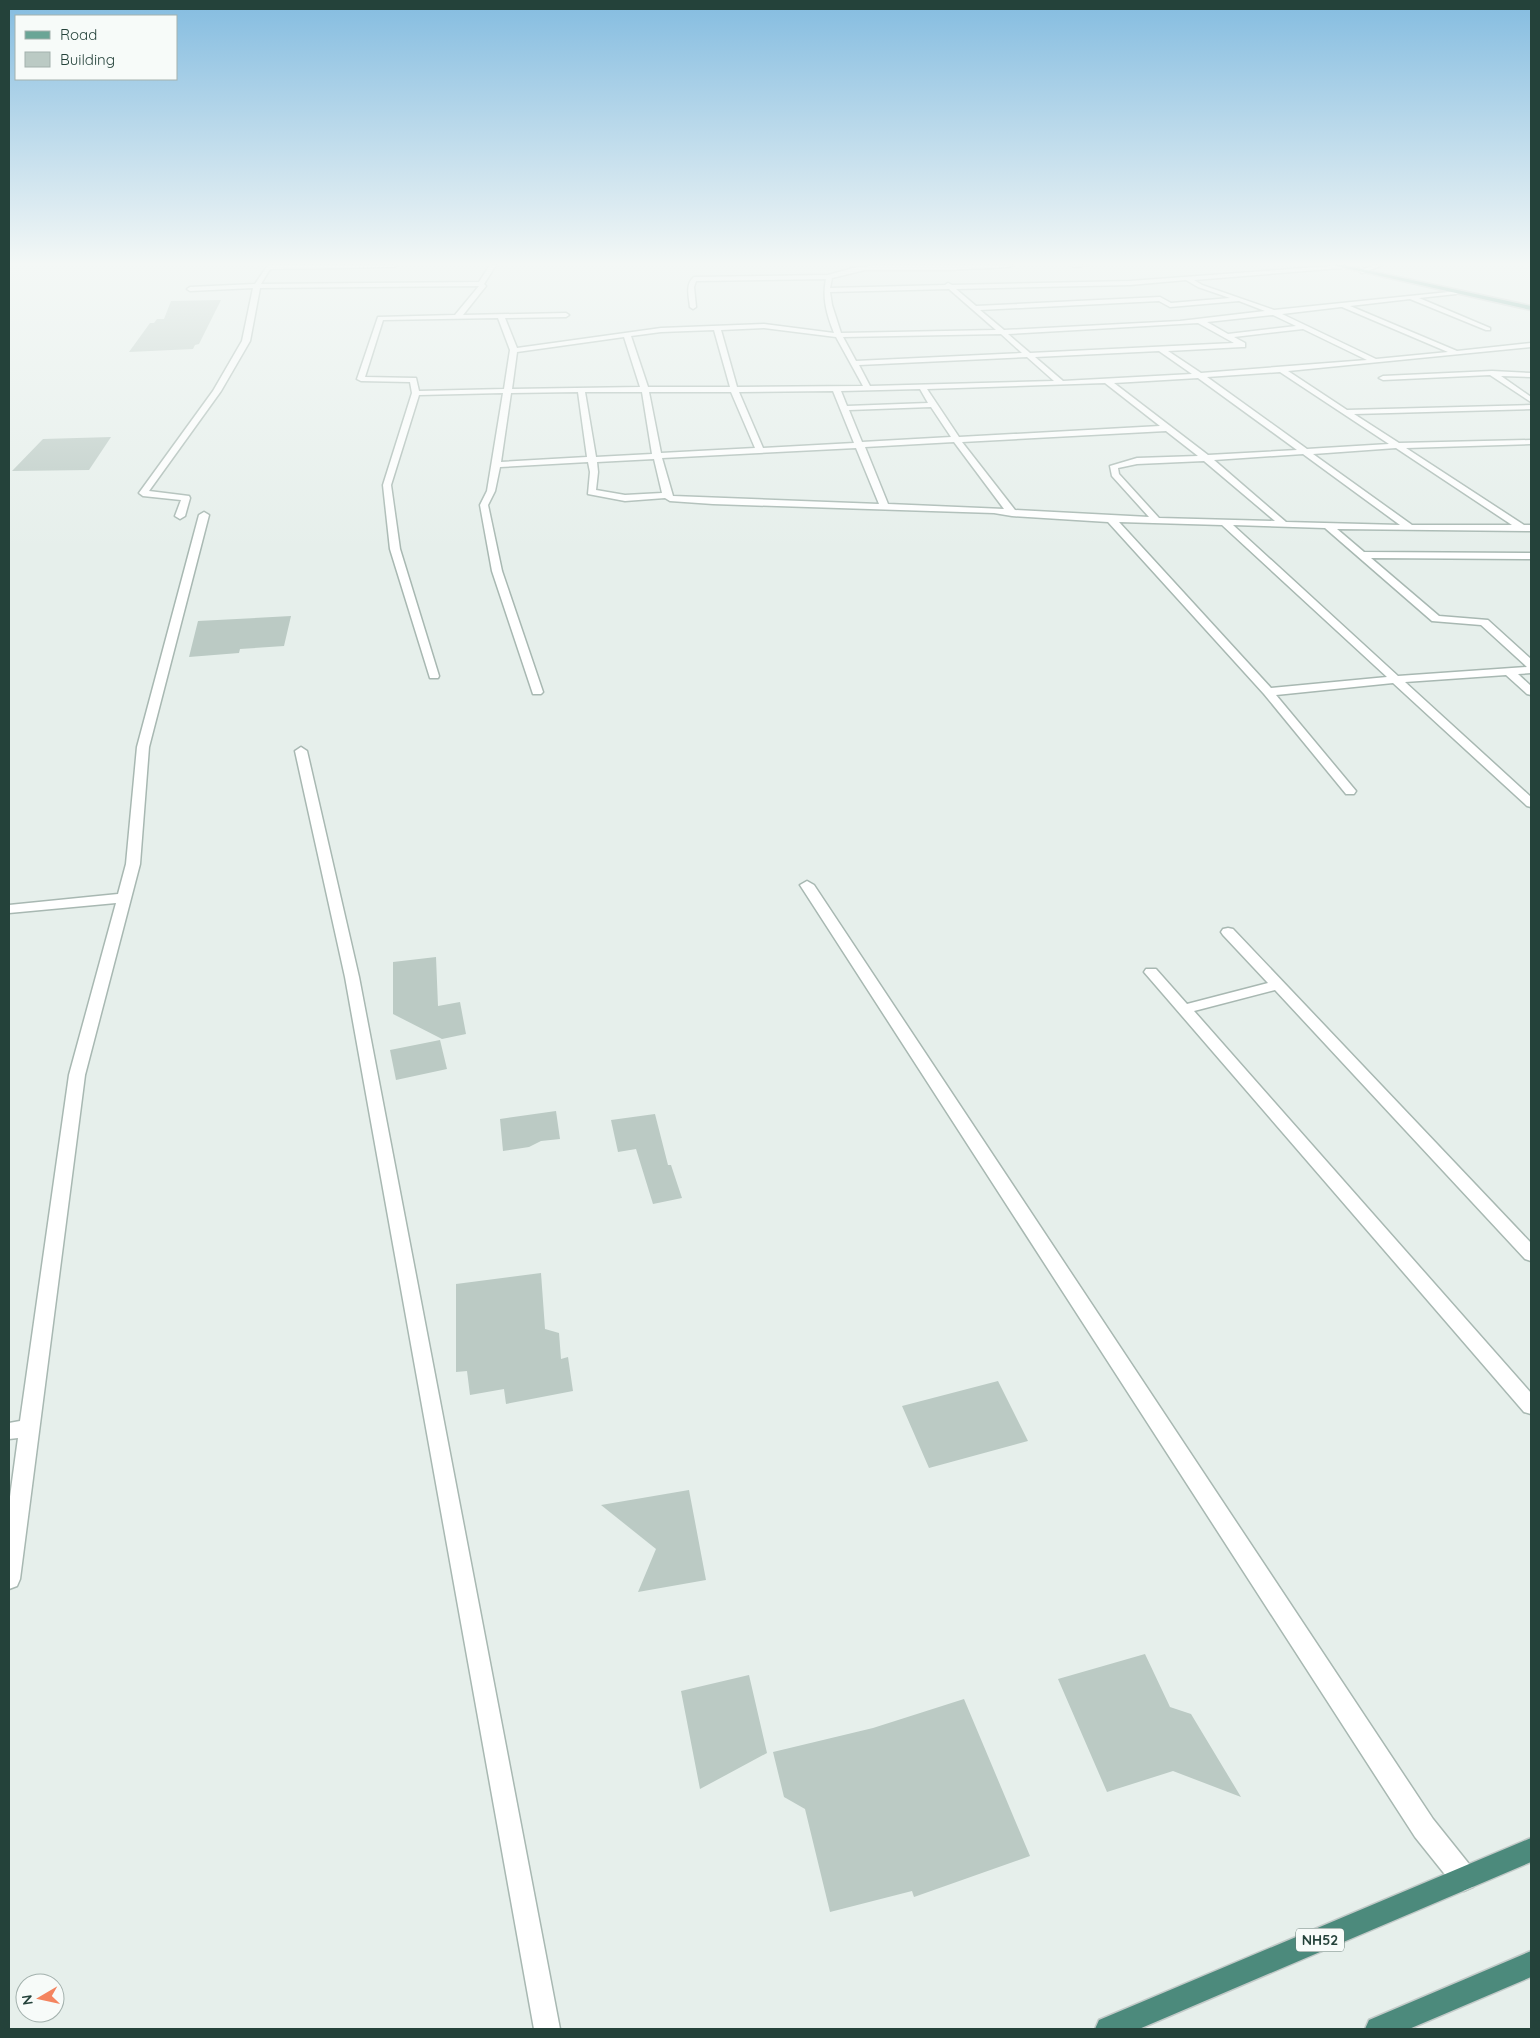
<svg xmlns="http://www.w3.org/2000/svg" width="1540" height="2038" font-family="Quicksand,sans-serif">
	<style>
		.building { fill: #bbcac4 }
		.lines { fill: none; stroke-linecap: round; stroke-linejoin: round }
		.minor-casing { stroke: #a8b8b2; stroke-width: 3 }
		.primary-casing { stroke: #c2cac8; stroke-width: 3 }
		.trunk-casing { stroke: #c2cac8; stroke-width: 3 }
		.minor { fill: #fff; fill-rule: evenodd }
		.primary { fill: #6aa596; fill-rule: evenodd }
		.trunk { fill: #4c8a7c; fill-rule: evenodd }
		.labels { text-anchor: middle; stroke-width: 4; stroke-linejoin: round; paint-order: stroke }
		.shield { fill: #f7fbf9; stroke: #637a73; stroke-width: 1 }
		.shield-label { font-size: 14px; font-weight: bold; fill: #24423a }
	</style>
	<rect width="100%" height="100%" fill="#e6efeb"/>
	<!-- building -->
	<path class="building" d="M221 300 199 344 195 345 193 349 129 352 150 323H154L157 319H164L171 301Z
		M111 437 89 470 12 471 43 439Z
		M291 616 284 646 240 649 239 653 189 657 198 621Z
		M436 957 438 1006 460 1002 466 1034 442 1039 393 1014V962Z
		M440 1040 447 1069 396 1080 390 1050Z
		M556 1111 560 1139 541 1141 529 1147 503 1151 500 1119Z
		M655 1114 668 1165H671L682 1198 653 1204 636 1149 618 1152 611 1120Z
		M541 1273 545 1329 559 1333 561 1359 568 1357 573 1391 506 1404 504 1389 470 1395 467 1371 456 1372V1284Z
		M998 1381 1028 1441 929 1468 902 1406Z
		M689 1490 706 1580 638 1592 656 1549 601 1505Z
		M1145 1654 1170 1707 1191 1714 1241 1797 1173 1771 1107 1792 1058 1679Z
		M749 1675 767 1753 700 1789 681 1691Z
		M964 1699 1030 1856 914 1897 912 1891 830 1912 805 1809 784 1797 773 1752 873 1728Z"/>
	<g class="lines">
		<defs>
			<path id="minor" d="M268 265H397L394 267 270 269 261 284 479 282 490 265H496L484 284 486 286 463 315 566 313 569 315 566 317 505 318 517 348 661 328 764 324 834 333C827 315 822 299 826 279L696 281 694 287 696 307 693 309 690 307C689 297 685 284 694 277L828 275 853 268 877 265H1012L1009 267 948 270H865L832 278 830 288 945 285 948 283 952 285 1130 281 1344 265 1342 268 1194 280 1202 285 1274 310 1458 291V293L1456 294 1419 298 1490 328V330H1486L1410 299 1350 306 1457 351 1531 343V347L1288 371 1347 410 1531 405V409L1354 414 1399 443 1531 440V444L1406 448 1524 525H1531V531L1337 529 1364 552 1531 553V559L1371 558 1439 616 1488 620 1531 659V673L1518 674 1531 686V695L1527 694 1506 675 1405 682 1531 797V807L1527 806 1393 683 1276 695 1356 791 1354 794H1346L1264 694 1108 522 1012 516 994 513 713 504 670 501 665 498 625 501 588 494 590 472 588 462 500 467 495 491 488 505 502 571 543 692 541 694H533L492 571 480 505 487 491 503 393 419 395 391 485 400 549 439 676 438 678H430L390 549 383 485 412 393 410 382 361 381 357 379 378 317 455 315 479 286 260 288 250 341 221 391 149 491 189 496 190 498 185 516 180 519 175 516 181 500 143 496 139 493 213 391 242 341 253 288 190 291 187 289 190 287 255 284ZM1186 280 1198 287 1230 298 1171 303 1160 297 976 306 956 289 1130 285ZM949 289 996 330 841 333 832 305 830 292ZM1159 301 1170 307 1239 301 1265 311 1180 321 1004 330 980 310ZM1341 307H1342L1448 352 1376 359 1282 314ZM1273 315 1296 326 1228 334 1207 322ZM498 318 510 350 504 389 419 391 416 378 365 377 383 320ZM1198 323 1234 343 1030 353 1008 334ZM764 328 836 337 863 386 737 387 721 330ZM1303 329 1367 360 1201 373 1168 351 1242 347H1245V343L1234 337ZM714 330 730 387H648L631 336 661 332ZM1001 334 1022 353 856 361 843 337ZM624 337 640 387 512 389 517 352ZM1159 351 1192 374 1063 381 1035 357ZM1027 357 1054 381 870 386 859 365ZM1280 372 1389 444 1307 449 1207 377ZM1198 378 1297 450 1208 455 1114 383ZM1105 383 1160 426 959 437 927 389ZM920 389 928 403 847 406 841 391ZM833 391 854 443 763 448 739 392ZM578 392 587 457 501 462 511 393ZM585 392H642L652 454 596 457ZM649 392H731L755 448 661 453ZM931 407 951 437 862 442 849 410ZM1166 431 1198 456 1137 458 1110 466 1112 476 1149 517 1015 510 962 442ZM954 442 1004 509 888 504 865 447ZM856 448 879 504 673 496 662 458ZM1396 448 1512 525H1412L1313 454ZM1303 454 1400 525 1286 522 1214 460ZM654 459 662 493 625 495 596 490 598 472 597 462ZM1204 461 1275 521 1159 518 1119 474 1118 468 1137 464ZM1119 522 1222 525 1387 677 1271 688ZM1233 525 1325 528 1432 621 1481 625 1527 667 1398 676Z
				M1071 265H1089L1074 267Z
				M1374 265H1383L1362 273 1359 271Z
				M1492 371 1531 373V377L1501 376 1531 397V402L1490 375 1383 380 1379 378 1383 376Z
				M204 512 209 515 149 747 140 864 85 1075 20 1579 17 1586 9 1589V1504L18 1438 9 1439V1423L20 1421 69 1075 116 903 9 913V905L118 894 126 864 137 747 199 515Z
				M301 747 307 751 359 977 560 2029H534L345 977 295 751Z
				M807 881 814 885 1433 1819 1473 1869 1477 1878 1473 1887 1464 1891 1455 1887 1415 1837 800 885Z
				M1228 928 1233 929 1531 1243V1261L1525 1259 1275 990 1194 1011 1531 1393V1414L1524 1412 1144 972 1146 969H1156L1187 1004 1268 983 1223 935 1221 932 1223 929Z"/>
			<path id="primary" d="M1332 265H1343L1531 306V310Z"/>
			<path id="trunk" d="M1531 1838V1862L1139 2029H1095L1099 2020Z
				M1531 1951V1977L1409 2029H1365L1369 2020Z"/>
		</defs>
		<!-- minor casing -->
		<use href="#minor" class="minor-casing"/>
		<!-- primary casing -->
		<use href="#primary" class="primary-casing"/>
		<!-- trunk casing -->
		<use href="#trunk" class="trunk-casing"/>
		<!-- minor -->
		<use href="#minor" class="minor"/>
		<!-- primary -->
		<use href="#primary" class="primary"/>
		<!-- trunk -->
		<use href="#trunk" class="trunk"/>
	</g>
	<!-- sky -->
	<linearGradient id="sky" x2="0" y2="1"><stop stop-color="#84bce0"/><stop offset="0.48" stop-color="#f4f8f6"/><stop offset="1" stop-color="#f4f8f6" stop-opacity="0"/></linearGradient>
	<rect width="1540" height="550" fill="url(#sky)"/>
	<g class="labels">
		<!-- shield labels -->
		<rect class="shield" x="1296" y="1928.5" width="48" height="23" rx="4"/>
		<g class="shield-label">
			<text x="1320" y="1945">NH52</text>
		</g>
	</g>
	<!-- border -->
	<rect width="1540" height="2038" fill="none" stroke="#24423a" stroke-width="20"/>
	<!-- legend -->
	<rect x="15" y="15" width="162" height="65" fill="#f7fbf9" stroke="#a3b1ad"/>
	<rect x="25" y="31" width="25" height="8" fill="#6aa596" stroke="#a3b1ad"/>
	<text x="60" y="40" font-size="15" fill="#24423a">Road</text>
	<rect x="25" y="52" width="25" height="15" fill="#bbcac4" stroke="#a3b1ad"/>
	<text x="60" y="65" font-size="15" fill="#24423a">Building</text>
	<!-- north arrow -->
	<g transform="translate(40 1998) rotate(261)"><circle r="24" fill="#f7fbf9" stroke="#a3b1ad"/>
	<path d="M0-4L9 19L0 12L-9 19Z" fill="#f4845f"/>
	<text y="-8" font-size="14" font-weight="bold" text-anchor="middle" fill="#24423a">N</text>
	</g>
</svg>
